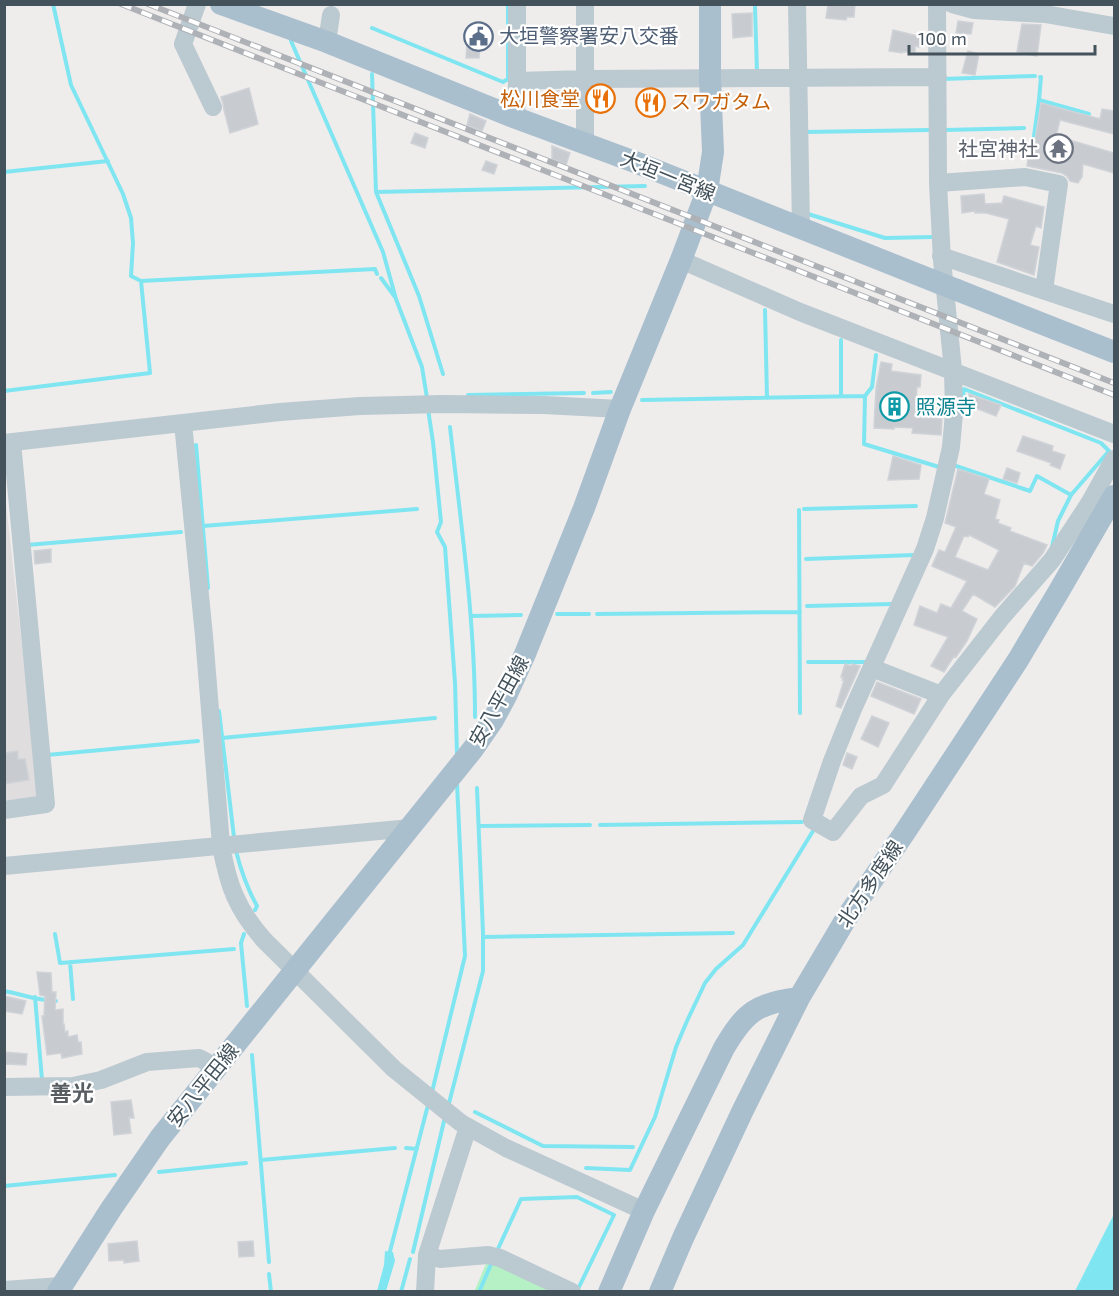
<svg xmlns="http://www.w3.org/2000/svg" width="1119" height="1296" font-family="'Exo 2','Noto Sans JP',sans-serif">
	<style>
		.education { fill: #e0ddde }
		.green { fill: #b6f1c6 }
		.water { fill: #7fe6f1 }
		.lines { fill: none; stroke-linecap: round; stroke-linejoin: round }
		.stream { stroke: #7fe6f1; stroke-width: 4 }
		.building { fill: #c8ccd1; stroke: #cfd3d8; stroke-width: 1.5; fill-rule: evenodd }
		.minor { stroke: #bbc9d0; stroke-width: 18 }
		.major { stroke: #a9bfce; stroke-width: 22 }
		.rail-casing { stroke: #aeb2b7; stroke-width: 6 }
		.rail { stroke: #fff; stroke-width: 4; stroke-dasharray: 11; stroke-linecap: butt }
		.major-bridge { stroke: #a9bfce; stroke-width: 22 }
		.labels { text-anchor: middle; stroke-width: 4.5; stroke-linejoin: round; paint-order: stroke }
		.service-label { font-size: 20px; fill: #4e5e75; stroke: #fff; text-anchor: start }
		.food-label { font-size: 20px; fill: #c56008; stroke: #fff; text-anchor: end }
		.worship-label { font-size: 20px; fill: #5b616d; stroke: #fff; text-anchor: end }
		.street-label { font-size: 20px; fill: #43525b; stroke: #fff }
		.culture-label { font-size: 20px; fill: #0d838f; stroke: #fff; text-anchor: start }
		.quarter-label { font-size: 22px; font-weight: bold; fill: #585d61; stroke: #fff }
	</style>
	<rect width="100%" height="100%" fill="#efecec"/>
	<!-- education -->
	<path class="education" d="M4 486 35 761 40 792 34 800 4 805Z"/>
	<!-- green -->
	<path class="green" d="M488 1259 562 1292H474Z"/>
	<!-- water -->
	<path class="water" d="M1114 1214V1291H1075Z
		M385 1251 393 1252 395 1261 386 1291H377L384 1265Z"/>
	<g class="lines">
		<!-- stream -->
		<path class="stream" d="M53 4 71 85 123 194 131 218 133 243 131 276 141 281 375 269 377 274
			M755 7 757 72
			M372 28 503 82 508 79V4
			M291 41 383 252 396 299 422 367 427 398
			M372 74 376 192 419 296 443 374
			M1040 77H1041L1039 100 1089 114
			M942 79 1035 76
			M945 130 1024 128
			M805 132 930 130
			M1031 158 1039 100
			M4 172 108 161
			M376 192 645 186
			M805 213 885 238 933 237
			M381 278 395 297
			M765 310 767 398
			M4 391 150 373 141 281
			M593 393 611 392
			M468 395 584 393
			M841 396V340
			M865 396 872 387 876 355
			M642 400 865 396 864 444 939 467
			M428 409 433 442 441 522 437 532 445 547 455 683 457 755
			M450 427C461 524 475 620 475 717
			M196 445 208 588
			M953 465 1030 491 1037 476 1071 495 1109 451 1101 443 964 389 962 402
			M804 509 916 506
			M799 510 800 713
			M203 526 417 509
			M27 545 181 532
			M1052 547 1058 521 1071 495
			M806 559 914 555
			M807 606 893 604
			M557 614H589
			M597 614 800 612
			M471 616 521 615
			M808 662H867
			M219 711 234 837
			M222 738 435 718
			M47 755 198 741
			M600 825 802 822
			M479 826 590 825
			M236 851C241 871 247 888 257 906L255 910
			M55 934 60 963 234 949
			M244 934 241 943 247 1006
			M483 937 733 933
			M70 962 73 999
			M4 991C21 994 39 1001 56 1001
			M35 997 42 1080
			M252 1055 269 1262
			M432 1092 465 956 457 783
			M448 1107 483 971V933L477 788
			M475 1112 543 1146 633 1147
			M406 1148 417 1149
			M261 1160 395 1148
			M586 1168 630 1170 655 1117 676 1047 687 1021 705 983 716 969 743 945 813 831
			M159 1172 246 1163
			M4 1186 115 1175
			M497 1251 521 1199 577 1197 614 1215 578 1289
			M413 1252 445 1117
			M389 1255 428 1105
			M269 1274 271 1292
			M401 1292 410 1259
			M479 1292 492 1262"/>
	</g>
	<!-- building -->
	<path class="building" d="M828 4H855L854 17H847L846 20 826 18Z
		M752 13V36L733 38 732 14Z
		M958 21 973 23 971 34 956 33Z
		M1022 24 1041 25 1037 56 1017 52Z
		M474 28H490L489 43 480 44 479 58H466L467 45H470L471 31H474Z
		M893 30 922 37 920 47 915 46V52H902V53L889 51Z
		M968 51 979 54 975 75 962 73Z
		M249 88 258 124 230 133 224 110 223 103 221 97Z
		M644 90H654L655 115H645Z
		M556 91H574V100H556Z
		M596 91H610V106H596Z
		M1041 103 1100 119 1102 109 1114 111V134L1060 120 1056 136 1114 153V173L1083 164 1082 177 1078 183 1070 181 1067 176 1062 173 1027 166 1028 159H1032Z
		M470 114 486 121 482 131 467 125Z
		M415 133 428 138 425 148 411 143Z
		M552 146 570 153 566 165 552 159Z
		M486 161 497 165 494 174 482 170Z
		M984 194 985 204 1002 203 1004 196 1044 207 1041 228 1036 226 1030 245 1039 247 1034 275 997 262 1009 219 986 213H975V211L962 213 961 196Z
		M881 362 892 364 891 371 921 375 920 387H917L915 417 942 419 941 435 912 433 913 428 894 427V429L874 428 876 388Z
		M969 394 1001 405 996 416 965 404Z
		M1023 436 1053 446 1052 451 1065 455 1060 469 1050 465 1051 463 1017 451Z
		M893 456 921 465 919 479 888 480Z
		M1007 468 1020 473 1017 483 1003 479Z
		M958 469 989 479 984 494 1000 500 995 519 999 520 998 523 1011 528 1010 531 1047 545 1043 553 1032 566 1024 563 1015 586 995 607 973 594 962 611 977 619 967 641 956 657 954 656 944 672 931 666 948 637 914 625 920 606 937 613 941 604 951 608 967 581 932 566 939 550 945 552 956 527 945 523ZM969 535 999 550 988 570 955 557 964 536 968 537Z
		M51 549V562L35 564 34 551Z
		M845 664 852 666V664L860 666 841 708 836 706 844 680H842L843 677H841Z
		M877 682 921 699 914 714 871 696Z
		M872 716 889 723 878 747 861 739Z
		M18 751V759H25L29 780 4 784V753Z
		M847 753 857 757 852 769 843 765Z
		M37 972 51 973 52 992H56L55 1010 63 1009V1024H64L65 1032 68 1031V1037L77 1035 78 1042H81L82 1054 62 1058 61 1053 47 1055 42 1016H44L45 996 40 995Z
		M4 996 26 1001 22 1014 4 1011Z
		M4 1052 27 1054 26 1065 4 1064Z
		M131 1100 134 1118H129L131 1133 114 1135 111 1102Z
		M137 1241 139 1261 124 1263V1260L109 1261 108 1244Z
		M253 1241 254 1256 239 1257 238 1242Z"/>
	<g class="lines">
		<!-- minor -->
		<path class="minor" d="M197 4 183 44 213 107
			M797 4 801 228
			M937 4 938 183 942 260 953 370 954 413 951 447 935 518 925 549 853 709 832 761 812 820 833 832 861 796 883 785 941 695 1002 617 1052 560 1090 502 1114 459
			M952 4 974 10 1045 14 1114 26
			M327 42 331 15
			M517 81 586 79 938 77
			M516 118 517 81V4
			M585 143V4
			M938 183 1025 177 1059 184 1044 290
			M941 256 1114 314
			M681 260 800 312 1114 434
			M183 423 204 636 221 845C228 886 237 909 264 940L394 1069 461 1123 506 1148 644 1211
			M4 443 280 412 360 406 443 404 544 405 620 409
			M872 668 941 695
			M4 810 46 804 12 442
			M4 866 411 828
			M4 1087 73 1086 101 1080 147 1062 199 1058 216 1067
			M427 1255 440 1259 488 1255 500 1258 572 1292
			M4 1290 61 1286
			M425 1292 427 1255 468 1127"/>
		<!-- major -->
		<path class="major" d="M221 4 327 42 516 118 635 162 939 283
			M957 290 1114 352
			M58 1292 111 1209 160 1138 473 749 493 720 506 696 525 654 584 508 620 409 681 260 707 191 713 152 710 79V4
			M609 1292 644 1211 724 1048C745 1012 757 1003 799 998
			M660 1292 683 1238 743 1110 799 998 847 917 905 832 1018 660 1059 591 1114 496"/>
		<defs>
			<path id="rail" d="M121 4 1114 395
				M148 4 1114 383"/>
		</defs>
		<!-- rail casing -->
		<use href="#rail" class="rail-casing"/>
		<!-- rail -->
		<use href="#rail" class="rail"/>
		<!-- major-bridge -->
		<path class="major-bridge" d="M939 283 957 290"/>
	</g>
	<!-- icons -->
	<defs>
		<symbol id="civic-ring" viewBox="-11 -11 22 22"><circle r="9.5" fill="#fff" stroke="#5c6f8a" stroke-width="1.5"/><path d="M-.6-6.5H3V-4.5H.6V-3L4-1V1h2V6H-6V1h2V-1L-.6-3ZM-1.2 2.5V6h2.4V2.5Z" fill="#5c6f8a"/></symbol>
		<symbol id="restaurant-ring" viewBox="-11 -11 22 22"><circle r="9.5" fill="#fff" stroke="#e8710a" stroke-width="1.5"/><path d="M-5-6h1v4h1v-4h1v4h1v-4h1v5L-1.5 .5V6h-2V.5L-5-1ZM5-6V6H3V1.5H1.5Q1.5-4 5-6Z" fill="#e8710a"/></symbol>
		<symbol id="temple-ring" viewBox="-11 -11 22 22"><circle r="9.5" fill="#fff" stroke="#6b7280" stroke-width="1.5"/><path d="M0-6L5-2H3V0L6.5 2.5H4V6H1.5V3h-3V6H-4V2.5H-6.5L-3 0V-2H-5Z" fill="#6b7280"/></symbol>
		<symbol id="building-ring" viewBox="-11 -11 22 22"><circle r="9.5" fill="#fff" stroke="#0f9aa8" stroke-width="1.5"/><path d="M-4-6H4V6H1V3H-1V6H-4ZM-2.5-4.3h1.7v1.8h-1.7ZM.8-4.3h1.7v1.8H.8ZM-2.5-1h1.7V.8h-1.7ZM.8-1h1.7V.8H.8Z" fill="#0f9aa8"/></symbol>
	</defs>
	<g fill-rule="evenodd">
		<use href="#civic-ring" x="462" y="20" width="33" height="33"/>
		<use href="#restaurant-ring" x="584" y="82" width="33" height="33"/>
		<use href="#restaurant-ring" x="634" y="86" width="33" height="33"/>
		<use href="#temple-ring" x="1042" y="132" width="33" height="33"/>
		<use href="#building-ring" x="878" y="390" width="33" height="33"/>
	</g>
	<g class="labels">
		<!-- service labels -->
		<g class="service-label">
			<text x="499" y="43">大垣警察署安八交番</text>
		</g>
		<!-- food labels -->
		<g class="food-label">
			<text x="580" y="106">松川食堂</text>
			<text x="671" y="109" text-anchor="start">スワガタム</text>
		</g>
		<!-- worship labels -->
		<g class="worship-label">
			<text x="1038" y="156">社宮神社</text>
		</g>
		<!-- street labels -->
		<g class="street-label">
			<text transform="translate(668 176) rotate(22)" y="7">大垣一宮線</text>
			<text transform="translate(499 701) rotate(-61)" y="7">安八平田線</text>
			<text transform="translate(870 884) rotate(-56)" y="7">北方多度線</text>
			<text transform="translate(203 1085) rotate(-51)" y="7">安八平田線</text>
		</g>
		<!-- culture labels -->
		<g class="culture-label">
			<text x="916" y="414">照源寺</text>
		</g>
		<!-- quarter labels -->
		<g class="quarter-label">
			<text x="72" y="1101">善光</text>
		</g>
	</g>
	<!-- border -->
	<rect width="1119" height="1296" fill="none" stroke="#43525b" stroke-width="12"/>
	<!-- scale -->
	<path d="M909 45v9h186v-9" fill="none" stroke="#43525b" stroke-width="3"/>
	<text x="918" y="45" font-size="18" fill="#43525b" stroke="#ffffff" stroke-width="4.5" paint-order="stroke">100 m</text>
</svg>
